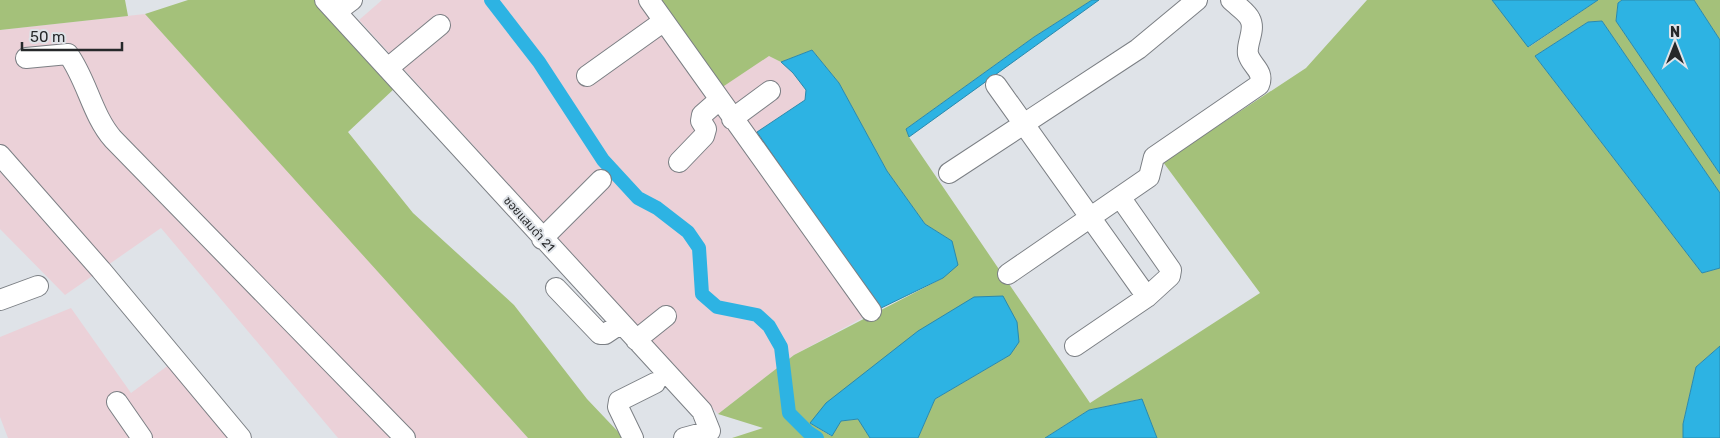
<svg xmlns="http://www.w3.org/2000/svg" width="1720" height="438" font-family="Rubik,'Noto Sans Thai',sans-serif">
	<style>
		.industrial { fill: #ebd1d8 }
		.green { fill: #a4c17a }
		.water { fill: #2db3e3; stroke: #2b89ac }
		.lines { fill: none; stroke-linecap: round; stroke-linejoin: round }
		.canal { stroke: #2db3e3; stroke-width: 14 }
		.minor-casing { stroke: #7b7f84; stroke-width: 22 }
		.minor { stroke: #fff; stroke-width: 20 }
		.labels { text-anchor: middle; stroke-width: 4; stroke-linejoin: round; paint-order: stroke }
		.street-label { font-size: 12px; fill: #26282a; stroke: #dfe3e8 }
	</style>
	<rect width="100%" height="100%" fill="#dfe3e8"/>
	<!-- industrial -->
	<path class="industrial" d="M382 0H661L781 62 793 73 806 90 805 100 757 132 879 309 794 355 718 414 359 20Z
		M145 14 276 158 528 438H338L161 228 65 295 0 229V30Z
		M71 308 131 393 170 364 230 438H8L0 417V337Z"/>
	<!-- green -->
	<path class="green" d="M0 0H125L128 16 0 30Z
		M188 0H315L395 88 348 132 413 213 514 305 587 399 624 438H528L145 14Z
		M661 0H1092L1034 37 906 129 909 137 1090 403 1260 293 1163 162 1306 68 1367 0H1492L1529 47 1598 0H1622L1618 3 1616 21 1720 174V193L1602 21 1588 22 1535 56 1702 273 1720 268V346L1696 367 1683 424V438H1157L1141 399 1089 410 1045 438H918L935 399 1010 355 810 423 831 436 841 421 859 419 870 438H732L763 428 718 414 794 355 943 278 952 241 925 224 887 171 839 83 812 50 781 62 769 56 718 90Z
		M1694 0H1720V40Z"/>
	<!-- water -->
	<path class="water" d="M1092 0H1099L909 137 906 129 1034 37Z
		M1492 0H1598L1528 47Z
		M1622 0H1694L1720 40V174L1616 21 1618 3Z
		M1602 21 1720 193V268L1702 273 1535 56 1588 22Z
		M812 50 839 83 887 171 925 224 952 241 958 265 943 278 879 309 757 132 805 100 806 90 793 73 781 62Z
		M1003 296 1017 322 1019 342 1010 355 935 399 918 438H870L858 419 841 421 832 436 810 423 826 403 918 331 974 297Z
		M1720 346V438H1683V424L1696 367Z
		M1142 399 1157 438H1045L1089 410Z"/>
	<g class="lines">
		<!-- canal -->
		<path class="canal" d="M491 0 539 62 603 160 638 198 657 208 688 232 699 248 702 294 717 307 757 315 769 326 781 347 789 413 808 432 817 438"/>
		<defs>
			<path id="minor" d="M325 0 702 411 710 431 684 438
				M649 0 871 311
				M336 12 352 0
				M26 58 68 54C87 80 92 115 113 139L405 438
				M388 68 440 25
				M587 76 664 21
				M996 85 1147 297
				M732 119 770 91
				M0 155 101 270 241 438
				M679 162 704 136 706 129 701 121 702 115 719 100
				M949 173 1138 49 1197 0
				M542 239 601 180
				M1008 274 1149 177 1154 157 1259 85C1265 71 1251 66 1248 54 1246 43 1256 30 1250 19 1247 12 1237 6 1231 0
				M556 288 600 334H605L620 324
				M0 300 38 286
				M636 340 666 316
				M1075 346 1147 297 1170 276 1171 270 1120 197
				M117 402 142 438
				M633 438 618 407 619 401 655 383"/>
		</defs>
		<!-- minor casing -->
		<use href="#minor" class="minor-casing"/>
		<!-- minor -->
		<use href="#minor" class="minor"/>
	</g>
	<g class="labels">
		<!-- street labels -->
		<g class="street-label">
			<text transform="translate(529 224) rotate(48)" y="4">ซอยแสมดำ 21</text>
		</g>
	</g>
	<!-- north arrow -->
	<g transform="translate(1675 45)" stroke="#dfe3e8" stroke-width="4" paint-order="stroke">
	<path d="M0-4L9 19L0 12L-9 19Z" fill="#26282a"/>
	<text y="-8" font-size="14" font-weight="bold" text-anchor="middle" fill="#26282a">N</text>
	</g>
	<!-- scale -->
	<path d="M22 42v8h100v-8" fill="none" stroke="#26282a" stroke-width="2.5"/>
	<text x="30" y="42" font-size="15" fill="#26282a" stroke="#dfe3e8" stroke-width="4" paint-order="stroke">50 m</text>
</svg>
